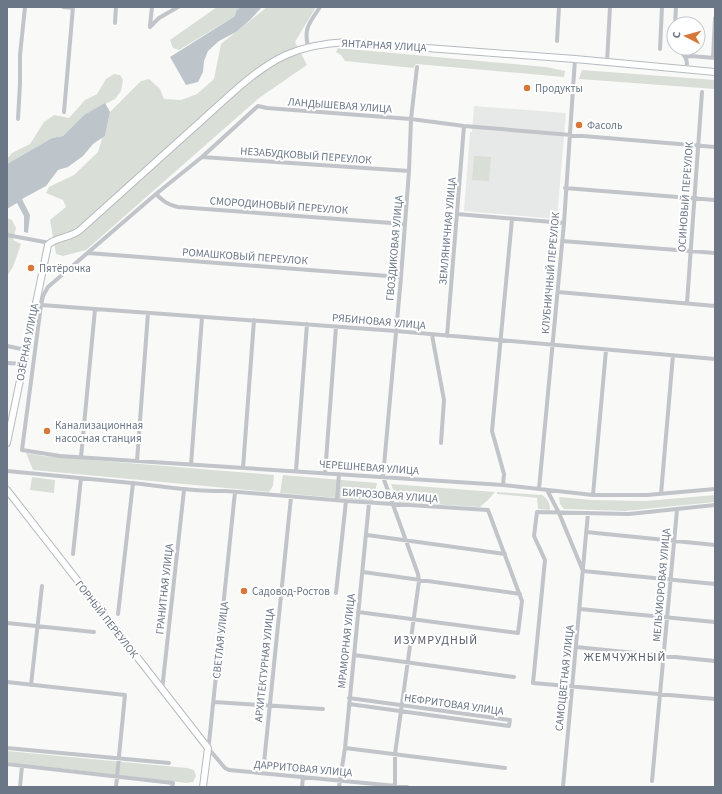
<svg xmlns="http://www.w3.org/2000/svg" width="722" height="794" font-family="'Source Sans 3',sans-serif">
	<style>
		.built { fill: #e7e9e9 }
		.green { fill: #d9ded7 }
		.water { fill: #bdc5cb }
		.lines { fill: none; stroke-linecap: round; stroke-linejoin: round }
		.secondary-casing { stroke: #b6bac0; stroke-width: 8 }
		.street { stroke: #c1c4c9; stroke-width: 4 }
		.secondary { stroke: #fff; stroke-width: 6 }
		.poi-dot { fill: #d7783a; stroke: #fff; stroke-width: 1.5 }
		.labels { text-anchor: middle; stroke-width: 4; stroke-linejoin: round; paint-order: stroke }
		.street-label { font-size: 11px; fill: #6b7687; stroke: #fff }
		.poi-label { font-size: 11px; fill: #6b7687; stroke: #fff; text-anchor: start }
		.neighbourhood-label { font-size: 12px; letter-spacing: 1px; fill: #58606c; stroke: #fff }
	</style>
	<rect width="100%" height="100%" fill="#f9faf8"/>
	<!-- built -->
	<path class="built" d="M474 106 566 113 557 219 464 211 470 132H472Z"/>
	<!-- green -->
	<path class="green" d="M217 7H240L236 11 235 16 179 50 173 48 170 40Z
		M267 7H316L295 42 307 65 259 98 86 250 63 256 56 254 50 220 66 207 63 200 46 193 49 187 55 184 74 175 98 152 102 138 105 136 110 112 141 81 149 79 160 89 164 99 181 100 197 94 214 79 221 44Z
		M338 48 546 67 565 71 564 77 416 64 413 68 345 61 341 55 336 52Z
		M582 70 715 80V89L579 79Z
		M114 74 120 75 123 80 121 91 115 99 84 115 63 136 52 138 7 164V159L12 153 30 144 44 122 54 115 69 118 85 100 97 94 106 79Z
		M474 156 491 157 489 181 472 180Z
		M7 218 12 220 16 228 13 240 21 244 13 267 7 276Z
		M26 453 44 456 274 475 273 486 269 492 33 470Z
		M283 475 377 483 373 501 280 493Z
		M32 477 55 480 54 493 30 490Z
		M391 484 495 492 489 499 480 507 398 502Z
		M497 492 542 495C548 499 550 503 550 510L538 509 537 498 497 494Z
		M715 495V502L625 511 564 509 560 504 559 497 592 500 646 501Z
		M7 751 187 768 194 770 196 776 193 782 186 783 7 762Z"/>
	<!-- water -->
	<path class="water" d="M240 7H262L250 20 236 32 219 41 208 51 204 61 203 72 198 82 186 85 170 57 235 16 236 11Z
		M105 103 110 112 105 136 93 144 83 156 68 167 58 170 46 186 22 199 30 215 28 233 24 232V216L17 203 7 209V164L52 138 63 136 84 115Z"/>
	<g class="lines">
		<defs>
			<path id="secondary" d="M7 443 48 245C55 237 71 238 80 230 120 194 160 158 200 122 225 100 255 69 286 55 306 46 325 43 347 42L575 59 715 72
				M7 490 208 748 203 787"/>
		</defs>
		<!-- secondary casing -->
		<use href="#secondary" class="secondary-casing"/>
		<!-- street -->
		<path class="street" d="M63 7 73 8
			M115 23 116 7
			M675 24 676 7
			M150 26 152 7
			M150 27 159 18 178 7
			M557 41 559 7
			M308 46C303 28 311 21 320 7
			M678 48C684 55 689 60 686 69
			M660 49 662 7
			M686 57 691 56 715 58
			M713 58 715 18
			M607 62 610 7
			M64 112 73 7
			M18 119 20 83V55L25 7
			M715 147 464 126 411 119 267 108 258 106 202 157 156 194 48 287 43 296 41 305 22 450 60 456 503 485 593 495H647L715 489
			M202 157 409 171
			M565 188 715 200
			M156 194C163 201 168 205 178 207L405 224
			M457 214 564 223
			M7 235 50 243
			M562 241 715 253
			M88 253 401 277
			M558 292 715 306
			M687 303 702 92
			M41 305 396 331 715 359
			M432 335 444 400 441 443
			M447 336 464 126
			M7 346 26 350
			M7 363 23 364
			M81 457 95 309
			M137 461 148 313
			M191 465 202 317
			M243 468 254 320
			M7 471C49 475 90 479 132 483 163 486 194 492 226 491L346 501 488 510 522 601 518 633 358 612
			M296 471 307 324
			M325 474 336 327
			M503 485 504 474 492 431 512 219
			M539 489 564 223 575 59
			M547 490 559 513 583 571 715 584
			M235 492 209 743 208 748 225 768 229 770 407 787
			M661 494 673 355
			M593 495 606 350
			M337 500 339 474
			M715 505 629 514 537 512 534 536 545 560 533 683 715 699
			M586 532 715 545
			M367 535 505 554
			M73 554 81 478
			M363 572 520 594
			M336 593 346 501
			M580 609 715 622
			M118 614 133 483
			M7 623 94 632
			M576 647 715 661
			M354 655 514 677
			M7 682 125 695 116 787
			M31 685 42 586
			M162 690 184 490
			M214 702 323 709
			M349 704 509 726 510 720 349 698
			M7 748 169 763
			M345 748 505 768
			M264 763 291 497
			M7 764 173 783 172 787
			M652 781 677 510
			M395 786V754L419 581 418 574 383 477 401 277 409 171 411 119 417 67
			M20 787 22 766
			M302 787 303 777
			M339 787 345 748 369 503
			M563 787 588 513"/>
		<!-- secondary -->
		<use href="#secondary" class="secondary"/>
	</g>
	<!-- markers -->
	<g class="poi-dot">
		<circle cx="527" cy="88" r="4"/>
		<circle cx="579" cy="125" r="4"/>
		<circle cx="31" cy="268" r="4"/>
		<circle cx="47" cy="431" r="4"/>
		<circle cx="244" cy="591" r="4"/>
	</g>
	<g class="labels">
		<!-- street labels -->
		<g class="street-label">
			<text transform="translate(384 45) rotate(3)" y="4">ЯНТАРНАЯ УЛИЦА</text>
			<text transform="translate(340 105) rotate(4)" y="4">ЛАНДЫШЕВАЯ УЛИЦА</text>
			<text transform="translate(306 155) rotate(4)" y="4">НЕЗАБУДКОВЫЙ ПЕРЕУЛОК</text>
			<text transform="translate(685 197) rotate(-86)" y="4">ОСИНОВЫЙ ПЕРЕУЛОК</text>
			<text transform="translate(279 205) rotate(4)" y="4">СМОРОДИНОВЫЙ ПЕРЕУЛОК</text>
			<text transform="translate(447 231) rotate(-85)" y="4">ЗЕМЛЯНИЧНАЯ УЛИЦА</text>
			<text transform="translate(394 248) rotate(-85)" y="4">ГВОЗДИКОВАЯ УЛИЦА</text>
			<text transform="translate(245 256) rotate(4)" y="4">РОМАШКОВЫЙ ПЕРЕУЛОК</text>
			<text transform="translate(550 273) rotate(-85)" y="4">КЛУБНИЧНЫЙ ПЕРЕУЛОК</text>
			<text transform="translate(379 321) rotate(5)" y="4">РЯБИНОВАЯ УЛИЦА</text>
			<text transform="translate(27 342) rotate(-79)" y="4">ОЗЁРНАЯ УЛИЦА</text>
			<text transform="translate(369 467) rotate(4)" y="4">ЧЕРЕШНЕВАЯ УЛИЦА</text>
			<text transform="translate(390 495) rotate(4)" y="4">БИРЮЗОВАЯ УЛИЦА</text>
			<text transform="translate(661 585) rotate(-85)" y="4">МЕЛЬХИОРОВАЯ УЛИЦА</text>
			<text transform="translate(164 589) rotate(-84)" y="4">ГРАНИТНАЯ УЛИЦА</text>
			<text transform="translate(107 619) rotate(52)" y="4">ГОРНЫЙ ПЕРЕУЛОК</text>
			<text transform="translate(220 640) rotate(-84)" y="4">СВЕТЛАЯ УЛИЦА</text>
			<text transform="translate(346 641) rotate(-84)" y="4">МРАМОРНАЯ УЛИЦА</text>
			<text transform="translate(264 665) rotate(-84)" y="4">АРХИТЕКТУРНАЯ УЛИЦА</text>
			<text transform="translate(564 678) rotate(-84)" y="4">САМОЦВЕТНАЯ УЛИЦА</text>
			<text transform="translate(454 704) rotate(8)" y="4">НЕФРИТОВАЯ УЛИЦА</text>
			<text transform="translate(303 768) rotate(5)" y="4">ДАРРИТОВАЯ УЛИЦА</text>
		</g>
		<!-- poi labels -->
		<g class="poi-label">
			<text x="535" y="92">Продукты</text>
			<text x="587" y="129">Фасоль</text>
			<text x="39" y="272">Пятёрочка</text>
			<text x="55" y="429">Канализационная<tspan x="55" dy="13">насосная станция</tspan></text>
			<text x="252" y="595">Садовод-Ростов</text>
		</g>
		<!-- neighbourhood labels -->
		<g class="neighbourhood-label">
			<text x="436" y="644">ИЗУМРУДНЫЙ</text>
			<text x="625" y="661">ЖЕМЧУЖНЫЙ</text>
		</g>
	</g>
	<!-- border -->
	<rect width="722" height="794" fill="none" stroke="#6b7687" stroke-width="16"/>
	<!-- north arrow -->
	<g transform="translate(686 36) rotate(276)"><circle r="19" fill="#ffffff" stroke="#c4c8cf"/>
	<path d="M0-3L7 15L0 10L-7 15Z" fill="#d7783a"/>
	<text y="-6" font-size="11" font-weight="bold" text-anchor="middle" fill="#6b7687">С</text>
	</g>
</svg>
